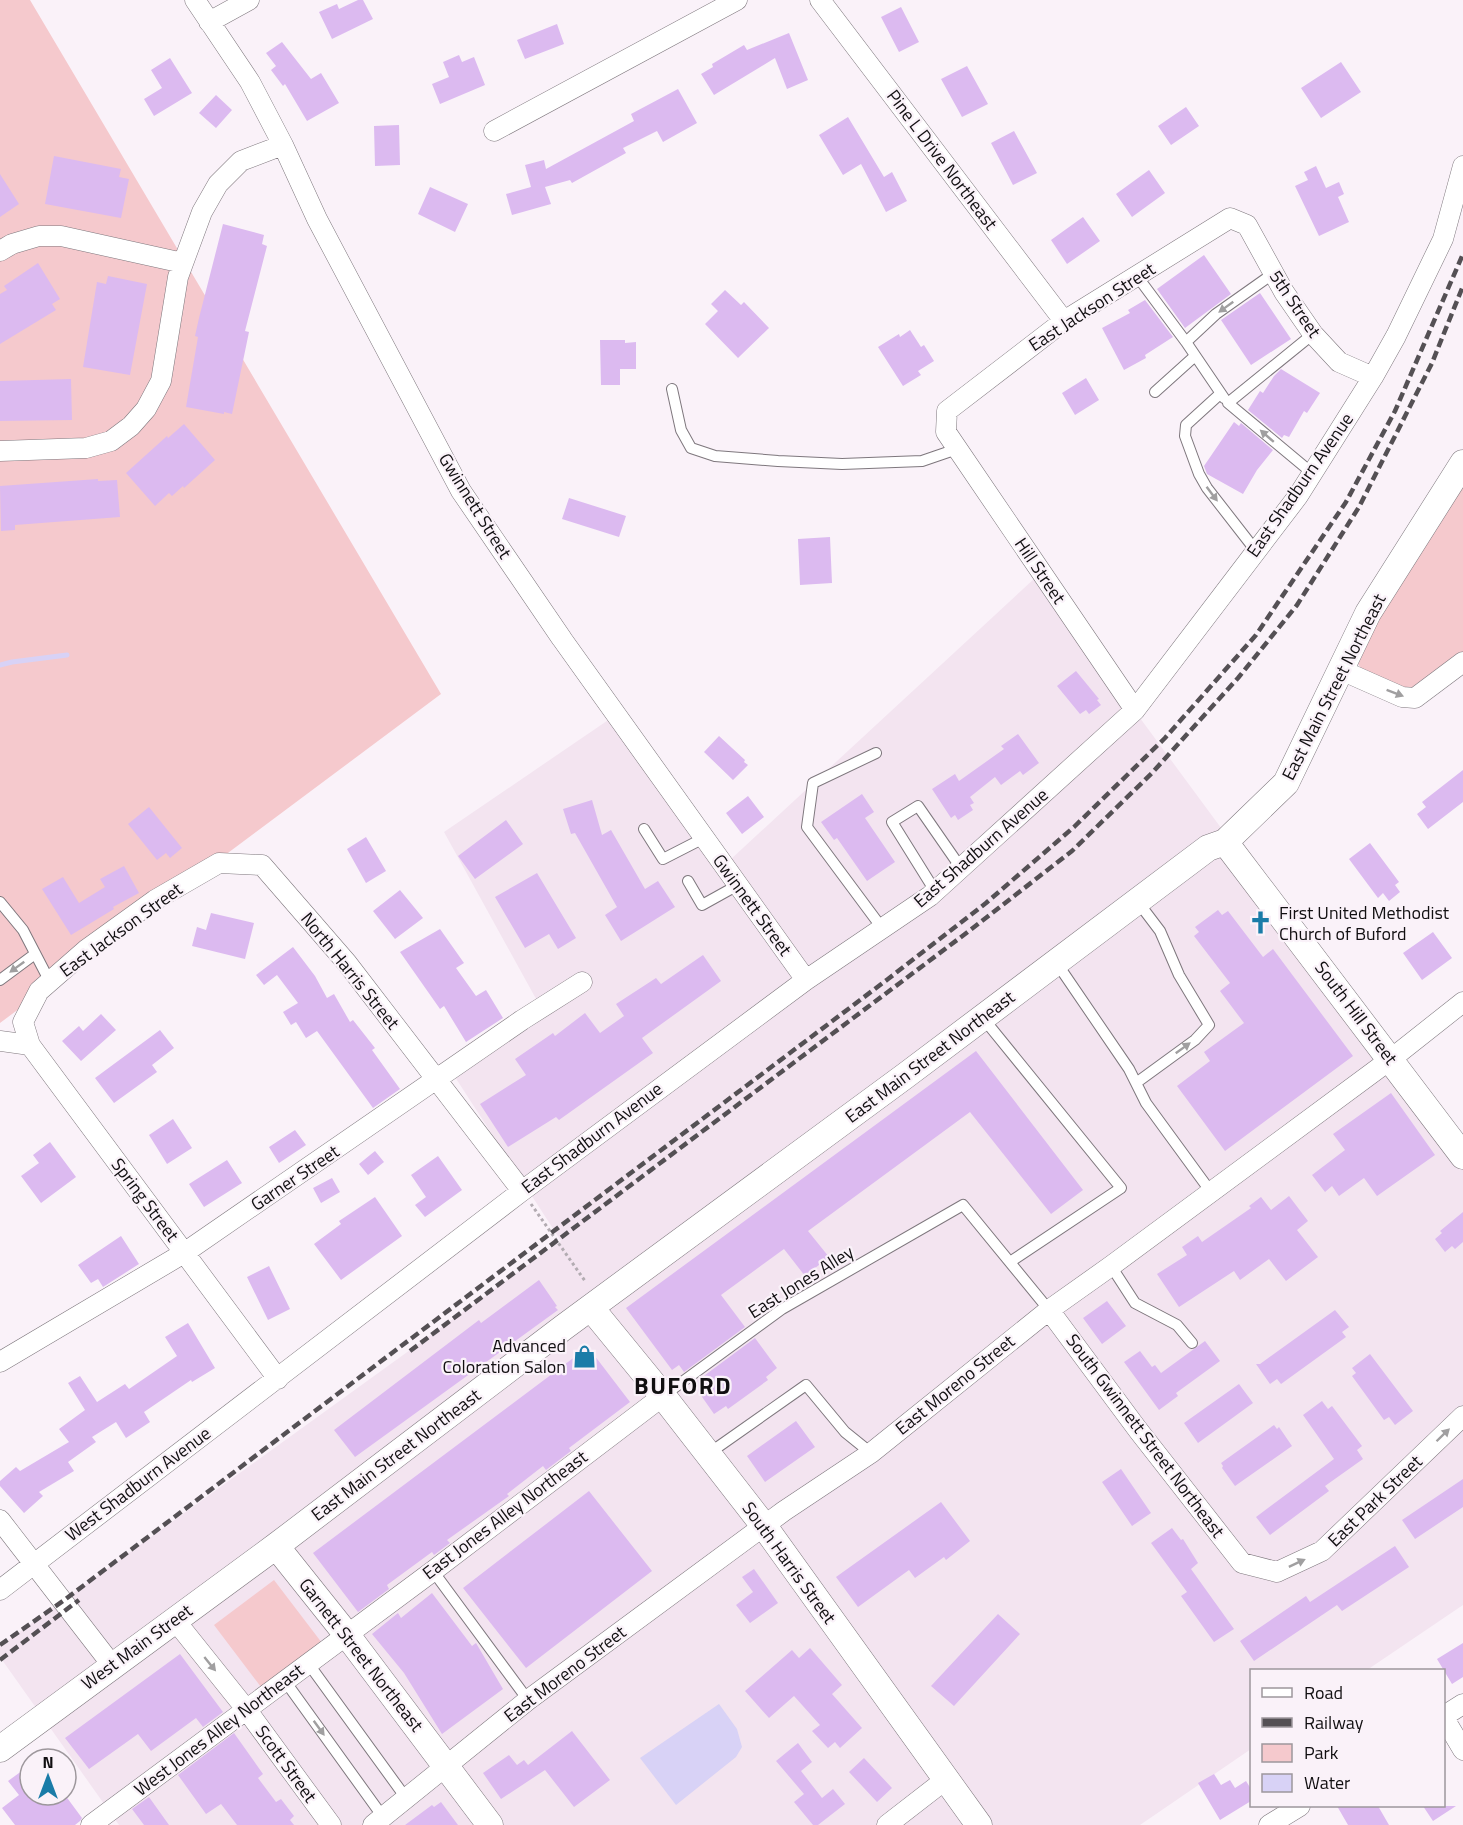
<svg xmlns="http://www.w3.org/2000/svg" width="1463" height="1825" font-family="'Titillium Web',sans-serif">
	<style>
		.built { fill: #f3e4f0 }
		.green { fill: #f5c9cd }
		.water { fill: #d8d2f6 }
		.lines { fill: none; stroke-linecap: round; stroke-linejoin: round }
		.stream { stroke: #d8d2f6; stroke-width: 5 }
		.building { fill: #dcbaf0 }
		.service-casing { stroke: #7e777d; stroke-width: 12 }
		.minor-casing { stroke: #7e777d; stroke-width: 21 }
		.tertiary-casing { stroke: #7e777d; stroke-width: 27 }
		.path { stroke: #b3acb2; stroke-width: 3; stroke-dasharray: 3 3; stroke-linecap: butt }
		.service { stroke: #fff; stroke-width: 10 }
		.minor { stroke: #fff; stroke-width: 20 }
		.tertiary { stroke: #fff; stroke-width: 26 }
		.rail { stroke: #545054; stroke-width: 4.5; stroke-dasharray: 9 4.5; stroke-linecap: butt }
		.oneway { fill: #a09fa0 }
		.labels { text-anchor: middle; stroke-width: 4.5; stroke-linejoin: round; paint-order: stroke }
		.street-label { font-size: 18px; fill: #110f11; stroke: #faf2f9 }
		.poi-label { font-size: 18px; fill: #110f11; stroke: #faf2f9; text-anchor: start }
		.district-label { font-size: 24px; font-weight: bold; letter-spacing: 1.5px; fill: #110f11; stroke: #faf2f9 }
	</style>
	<rect width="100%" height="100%" fill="#faf2f9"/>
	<!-- built -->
	<path class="built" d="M1036 577 1463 1156V1605L1367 1670H1252L1251 1749 1140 1825H119L0 1657V1646L561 1241 455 1077 546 1017 444 832 623 710 730 860Z"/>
	<!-- green -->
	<path class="green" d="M0 0H30L441 694 0 1023Z
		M1463 486V653L1412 692 1365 675 1358 664 1367 638Z
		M274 1580 322 1643 261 1687 214 1625Z"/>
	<!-- water -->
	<path class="water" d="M719 1704 737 1729 742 1747 736 1757 676 1805 640 1758Z"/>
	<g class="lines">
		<!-- stream -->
		<path class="stream" d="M0 665 12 662 67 655"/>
	</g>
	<!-- building -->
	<path class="building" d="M358 0H363L373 19 332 39 319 12 337 4 339 9Z
		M901 7 919 42 899 52 881 17Z
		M557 24 564 44 525 59 517 40Z
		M789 33 808 80 787 89 775 58 714 95 701 74 713 67 712 64 744 45 747 50Z
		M282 42 311 79 321 73 339 103 307 121 285 84 283 86 271 70 276 66 266 53Z
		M459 55 462 62 474 57 485 85 440 104 432 84 449 77 443 62Z
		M170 58 192 93 154 116 144 99 162 88 151 70Z
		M1341 62 1361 92 1321 118 1301 88Z
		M967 66 988 104 962 117 941 79Z
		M678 89 697 123 663 142 657 131 623 148 626 153 572 183 570 180 545 187 551 204 512 215 506 194 531 187 525 165 544 160 546 169 634 121 631 114Z
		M216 95 232 110 216 128 199 113Z
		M1186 107 1199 126 1171 145 1158 126Z
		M848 117 884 177 892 172 907 201 886 212 861 164 843 175 819 135Z
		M399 125 400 165 375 166 374 126Z
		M1014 131 1037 173 1013 185 991 143Z
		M54 156 121 169 119 177 129 179 121 218 45 204Z
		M1316 166 1326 188 1339 182 1344 194 1338 197 1349 222 1319 236 1295 186 1308 180 1304 172Z
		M1149 170 1165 193 1132 217 1116 194Z
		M0 174 19 204 0 217Z
		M430 187 468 204 455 232 418 214Z
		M1083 217 1100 241 1067 264 1051 240Z
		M223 224 264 235 262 244 267 246 245 331 249 332 232 414 224 412V414L186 407 198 337 195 336 199 318Z
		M1204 255 1231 294 1185 328 1157 289Z
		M38 263 60 299 52 304 56 310 0 344V294L7 290 4 286Z
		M108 276 147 284 130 375 83 367 97 282 106 284Z
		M725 290 741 305 744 302 769 328 738 358 705 324 718 311 711 304Z
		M1260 293 1291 339 1251 365 1221 320Z
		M1145 300 1173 337 1145 355 1146 358 1124 370 1102 328 1130 313 1128 310Z
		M910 330 921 347 924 345 934 361 918 371 921 375 903 386 878 347 899 334 900 337Z
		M600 340H625V343L636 342V369H620V385H601Z
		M1281 369 1320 393 1307 413 1304 411 1289 437 1284 435 1282 438 1248 410 1260 391 1263 393 1274 376Z
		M1086 378 1099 400 1075 415 1062 393Z
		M71 379 72 420 0 421V381Z
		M1234 422 1239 426 1241 423 1273 450 1257 470 1243 494 1207 474 1204 466Z
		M184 424 215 460 184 488 183 486 172 496 169 493 155 506 126 473 167 436 168 438Z
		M98 479V481L117 480 120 517 15 525V530L1 531 0 486Z
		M569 498 626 516 619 537 562 519Z
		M830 537 832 583 800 585 798 539Z
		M1076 671 1099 699 1097 700 1101 705 1089 714 1086 710 1080 714 1057 686Z
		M1018 734 1039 763 1023 775 1020 771 1001 785 995 777 970 797 974 803 970 805 973 810 958 820 955 815 951 818 932 789 955 774 959 781 1004 749 1001 746Z
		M719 736 745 760 744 762 748 765 733 780 704 752Z
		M1463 770V802L1428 829 1417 814 1426 807 1422 802Z
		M862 794 874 812 865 818 895 862 867 881 837 838 834 840 821 822Z
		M748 796 764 817 742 834 726 813Z
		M592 800 602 835 611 830 645 889 658 881 675 907 621 941 605 915 617 907 575 833 571 834 563 809Z
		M149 807 182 848 170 858 166 853 157 860 128 824Z
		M506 820 523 844 475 879 458 856Z
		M366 837 386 871 366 883 347 849Z
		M1370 843 1399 882 1395 885 1400 892 1389 901 1383 893 1378 898 1349 859Z
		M124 866 139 893 113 907 114 909 71 935 42 889 63 877 79 903 105 887 100 879Z
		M537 873 576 938 558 949 549 934 525 948 495 897Z
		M400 890 423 918 395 939 373 911Z
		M1218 910 1222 915 1228 911 1263 957 1273 949 1353 1056 1225 1151 1177 1086 1210 1061 1204 1052 1244 1023 1220 991 1230 983 1194 936 1199 932 1195 927Z
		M211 913 254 923 245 959 192 946 197 927 206 930Z
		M440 929 464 963 456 968 476 996 486 990 503 1018 466 1042 444 1006 440 1009 400 952Z
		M1433 932 1452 958 1422 980 1403 953Z
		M293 947 315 976 327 998 334 994 350 1022 353 1020 375 1048 372 1050 400 1089 373 1108 317 1031 306 1038 296 1022 291 1025 283 1012 298 1003 277 975 264 985 256 975Z
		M703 955 721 981 642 1038 653 1053 559 1120 556 1117 508 1147 480 1104 526 1075 515 1059 553 1033 555 1036 585 1013 600 1033 624 1016 616 1004 656 978 661 984Z
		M101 1014 116 1030 81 1061 62 1041 79 1026 83 1031Z
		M160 1030 174 1048 152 1065 157 1072 114 1103 95 1078Z
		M976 1051 1083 1190 1051 1214 970 1112 808 1231 829 1257 805 1276 784 1249 721 1295 745 1327 684 1372 679 1365 672 1370 626 1308Z
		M1391 1093 1435 1155 1377 1196 1364 1178 1339 1196 1332 1186 1325 1192 1312 1175 1345 1150 1333 1134Z
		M173 1119 192 1148 167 1164 149 1135Z
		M295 1130 306 1145 279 1163 269 1147Z
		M50 1142 76 1177 41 1203 21 1176 39 1163 33 1155Z
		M375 1151 384 1162 368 1175 359 1164Z
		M438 1156 462 1190 425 1217 415 1205 426 1197 411 1175Z
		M227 1160 242 1183 204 1207 189 1184Z
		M332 1178 340 1192 321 1203 313 1188Z
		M1289 1196 1308 1221 1297 1230 1318 1257 1286 1281 1269 1259 1240 1280 1234 1271 1179 1307 1157 1274 1187 1255 1182 1247 1198 1236 1202 1242 1251 1208 1249 1206 1261 1197 1271 1210Z
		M375 1197 402 1236 341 1280 314 1244 341 1224 339 1221Z
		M1463 1212V1242L1455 1249 1452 1246 1445 1252 1435 1239 1442 1233 1440 1231Z
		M121 1236 139 1264 103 1287 98 1279 91 1283 78 1265Z
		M269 1266 290 1309 268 1320 247 1277Z
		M539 1280 557 1306 555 1307 558 1310 355 1457 334 1430 479 1320 481 1323Z
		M1107 1301 1126 1326 1102 1344 1083 1318Z
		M1335 1310 1349 1327 1342 1332 1346 1337 1281 1384 1277 1379 1270 1384 1256 1364H1260Z
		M188 1323 215 1368 192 1382 191 1380 144 1412 150 1422 126 1438 116 1422 92 1437 96 1442 68 1462 74 1471 39 1492 43 1496 24 1513 0 1486V1481L16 1467 20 1471 69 1442 59 1429 85 1410 68 1383 80 1376 97 1402 125 1384 129 1389 177 1356 165 1337Z
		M755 1338 777 1368 766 1377 768 1380 728 1409 726 1406 714 1414 693 1384Z
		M1205 1341 1220 1361 1176 1393 1178 1396 1159 1410 1124 1362 1140 1351 1152 1367 1155 1365 1161 1373Z
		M588 1347 630 1402 569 1448 571 1451 546 1470 543 1466 507 1494 509 1496 447 1540 450 1543 434 1555 432 1552 387 1585 389 1589 358 1612 313 1553Z
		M1370 1354 1413 1411 1395 1425 1389 1417 1384 1420 1352 1376 1356 1373 1352 1368Z
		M1239 1384 1253 1403 1198 1443 1184 1423Z
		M1322 1401 1328 1409 1332 1406 1362 1446 1357 1450 1363 1459 1325 1486 1329 1491 1270 1535 1256 1517 1334 1459 1303 1415Z
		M796 1421 815 1447 765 1482 747 1456Z
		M1274 1425 1277 1429 1279 1427 1292 1446 1235 1486 1222 1468 1223 1466 1221 1463Z
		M1121 1469 1151 1513 1132 1526 1102 1482Z
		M1463 1479V1507L1415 1539 1402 1520Z
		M589 1491 652 1571 526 1668 463 1588Z
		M941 1502 970 1541 946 1560 944 1557 915 1578 909 1570 858 1607 836 1577Z
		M1172 1528 1181 1540 1183 1539 1198 1563 1191 1569 1234 1629 1214 1642 1181 1596 1187 1592 1151 1543Z
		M1395 1546 1409 1567 1342 1611 1337 1605 1254 1661 1240 1641 1306 1596 1310 1602Z
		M754 1569 778 1603 750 1623 736 1605 753 1592 742 1577Z
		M432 1593 472 1646 476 1643 503 1689 442 1734 404 1673 372 1634 398 1613 401 1618Z
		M998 1614 1020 1634 954 1706 931 1686Z
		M1463 1643V1677L1452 1684 1437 1659Z
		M810 1648 842 1685 832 1694 862 1728 840 1748 835 1742 828 1748 812 1731 820 1725 794 1696 769 1718 745 1691 792 1650 799 1658Z
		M180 1654 223 1712 203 1727 196 1718 151 1751 138 1734 89 1769 65 1738Z
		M572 1731 610 1780 574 1807 545 1770 501 1799 483 1773 509 1755 517 1765 524 1760 528 1765Z
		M234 1733 263 1774 258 1778 276 1802 281 1799 294 1816 290 1820 294 1825H237L221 1804 206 1814 178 1775Z
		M798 1743 812 1762 801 1771 822 1798 833 1789 845 1804 818 1825H813L794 1802 804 1794 776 1761Z
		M864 1758 892 1788 877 1802 849 1772Z
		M30 1765V1795H65L82 1818 80 1821 75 1825H15L2 1808 19 1795 8 1781Z
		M1214 1774 1221 1785 1230 1780 1235 1788 1246 1781 1251 1789V1801L1220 1820 1198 1783Z
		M149 1797 169 1825H144L132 1809Z
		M441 1802 458 1825H405L432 1805 434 1807Z
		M1337 1806H1378L1389 1825H1348Z
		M1423 1806H1456L1433 1821Z"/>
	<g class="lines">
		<defs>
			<path id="service" d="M1137 276 1186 342 1216 314 1274 273
				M1186 342 1224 398
				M672 389 681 430 691 448 715 456 778 461 842 464 922 461 957 449
				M1155 392 1195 356
				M1220 394 1186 425 1185 436 1199 474 1207 488 1256 551
				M1312 473 1228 403 1313 334
				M876 753 813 783 807 827 882 928
				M644 829 663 859 704 838
				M688 881 702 905 738 885
				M935 891 892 822 918 806 961 868
				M0 902 23 930 50 982
				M1056 962 1129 1069 1146 1103 1211 1192
				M0 980 35 954
				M983 1018 1121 1188 1010 1262
				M1136 1083 1195 1040 1209 1025 1179 975 1160 931 1138 902
				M1111 1266 1135 1303 1177 1325 1192 1343
				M663 1396 782 1309 963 1205 1049 1310
				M708 1454 806 1385 845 1432 871 1453
				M433 1571 528 1700
				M308 1663 406 1798
				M285 1681 383 1817"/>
			<path id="minor" d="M195 0 250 82 283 145 317 219 461 491 562 639 806 980
				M820 0 1064 321
				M209 22 249 0
				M494 131 737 0
				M0 251 12 244 39 236H61L183 263
				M0 451 86 448 111 441 131 426 146 409 161 381 178 277 202 212 218 184 241 161 283 145
				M1341 670 1402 697 1415 698 1463 662
				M1135 710 946 432 947 411 1064 321 1230 218 1247 225 1284 292 1313 334 1339 362 1373 377
				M0 1041 30 1045 278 1379
				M30 1045 23 1022 39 991 87 949 155 900 219 863 262 865 347 963 522 1191
				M1049 1310 1138 1430 1242 1563 1277 1572 1322 1551 1463 1416
				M0 1362 184 1253 522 1020 582 982
				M0 1520 112 1665
				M0 1590 522 1191 806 980 930 896 1135 710 1298 496 1373 377 1396 336 1443 239 1463 166
				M174 1619 246 1709 331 1825
				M1444 1716 1463 1704
				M1444 1718 1463 1750
				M91 1825 433 1571 663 1396
				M373 1825 528 1700 784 1511 871 1453 1049 1310 1111 1266 1391 1059 1463 1002
				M887 1825 945 1780
				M1269 1825 1300 1806"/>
			<path id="tertiary" d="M1225 842 1463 1156
				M591 1308 663 1396 764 1526 979 1825
				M276 1546 347 1635 490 1825
				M0 1749 276 1546 564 1327 905 1076 1208 848 1225 842 1286 783 1368 613 1463 463"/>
		</defs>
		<!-- service casing -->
		<use href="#service" class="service-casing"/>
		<!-- minor casing -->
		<use href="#minor" class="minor-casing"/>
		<!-- tertiary casing -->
		<use href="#tertiary" class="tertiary-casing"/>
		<!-- path -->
		<path class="path" d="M531 1204 585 1281"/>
		<!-- service -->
		<use href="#service" class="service"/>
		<!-- minor -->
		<use href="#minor" class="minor"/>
		<!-- tertiary -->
		<use href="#tertiary" class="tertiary"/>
		<!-- rail -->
		<path class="rail" d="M410 1351 969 931 1072 851 1152 773 1238 678 1297 605 1359 507 1432 363 1463 286
			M0 1645 63 1601 888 979 986 903 1074 827 1165 738 1256 635 1346 502 1395 411 1463 254
			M0 1660 79 1600"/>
	</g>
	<!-- one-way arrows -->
	<defs><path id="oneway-solid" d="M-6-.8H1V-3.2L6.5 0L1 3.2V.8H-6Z" transform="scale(1.5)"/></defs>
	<g class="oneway">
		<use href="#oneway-solid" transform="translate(1226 307) rotate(144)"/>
		<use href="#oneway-solid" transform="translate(1267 436) rotate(-139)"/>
		<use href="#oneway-solid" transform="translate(1212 494) rotate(53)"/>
		<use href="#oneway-solid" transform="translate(1395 693) rotate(21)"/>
		<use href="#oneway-solid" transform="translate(17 967) rotate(144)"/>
		<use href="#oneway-solid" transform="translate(1183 1048) rotate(-36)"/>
		<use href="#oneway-solid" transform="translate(1443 1435) rotate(-44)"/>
		<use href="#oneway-solid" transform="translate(1297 1563) rotate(-25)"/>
		<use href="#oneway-solid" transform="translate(210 1664) rotate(51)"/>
		<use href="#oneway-solid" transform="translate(319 1728) rotate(54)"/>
	</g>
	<!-- icons -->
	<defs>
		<symbol id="church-bare" viewBox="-9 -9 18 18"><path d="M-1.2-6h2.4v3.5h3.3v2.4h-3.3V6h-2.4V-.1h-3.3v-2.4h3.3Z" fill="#1a7ca8" stroke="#faf2f9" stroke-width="2.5" paint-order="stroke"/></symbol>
		<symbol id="shop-bare" viewBox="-9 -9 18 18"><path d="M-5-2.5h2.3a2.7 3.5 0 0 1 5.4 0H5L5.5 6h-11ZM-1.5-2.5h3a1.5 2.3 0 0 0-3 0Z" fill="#1a7ca8" stroke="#faf2f9" stroke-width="2.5" paint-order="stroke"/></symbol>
	</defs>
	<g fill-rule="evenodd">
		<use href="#church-bare" x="1244" y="906" width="33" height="33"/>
		<use href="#shop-bare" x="568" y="1340" width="33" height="33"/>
	</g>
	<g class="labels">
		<!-- street labels -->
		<g class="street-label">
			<text transform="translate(942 160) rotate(53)" y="6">Pine L Drive Northeast</text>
			<text transform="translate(1295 304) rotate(56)" y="6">5th Street</text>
			<text transform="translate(1092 307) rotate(-33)" y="6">East Jackson Street</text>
			<text transform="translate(1300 485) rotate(-55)" y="6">East Shadburn Avenue</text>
			<text transform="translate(475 506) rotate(58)" y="6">Gwinnett Street</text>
			<text transform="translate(1040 571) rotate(56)" y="6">Hill Street</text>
			<text transform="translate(1334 687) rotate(-63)" y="6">East Main Street Northeast</text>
			<text transform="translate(981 848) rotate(-41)" y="6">East Shadburn Avenue</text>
			<text transform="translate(752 905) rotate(54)" y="6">Gwinnett Street</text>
			<text transform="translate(121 930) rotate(-36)" y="6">East Jackson Street</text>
			<text transform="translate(350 971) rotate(51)" y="6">North Harris Street</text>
			<text transform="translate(1356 1013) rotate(53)" y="6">South Hill Street</text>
			<text transform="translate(930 1057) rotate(-37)" y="6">East Main Street Northeast</text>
			<text transform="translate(592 1138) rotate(-37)" y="6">East Shadburn Avenue</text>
			<text transform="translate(295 1178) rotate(-34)" y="6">Garner Street</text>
			<text transform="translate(145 1200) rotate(53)" y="6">Spring Street</text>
			<text transform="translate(801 1282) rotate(-32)" y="6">East Jones Alley</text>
			<text transform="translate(955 1385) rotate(-39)" y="6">East Moreno Street</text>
			<text transform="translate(1145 1436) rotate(53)" y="6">South Gwinnett Street Northeast</text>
			<text transform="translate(396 1455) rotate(-37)" y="6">East Main Street Northeast</text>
			<text transform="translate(138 1484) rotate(-37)" y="6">West Shadburn Avenue</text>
			<text transform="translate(1375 1501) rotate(-44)" y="6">East Park Street</text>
			<text transform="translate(505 1515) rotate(-37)" y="6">East Jones Alley Northeast</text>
			<text transform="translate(789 1563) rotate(54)" y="6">South Harris Street</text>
			<text transform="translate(137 1647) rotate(-36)" y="6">West Main Street</text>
			<text transform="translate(361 1655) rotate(52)" y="6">Garnett Street Northeast</text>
			<text transform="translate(565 1674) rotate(-37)" y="6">East Moreno Street</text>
			<text transform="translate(219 1730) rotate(-37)" y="6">West Jones Alley Northeast</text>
			<text transform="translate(286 1764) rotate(54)" y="6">Scott Street</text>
		</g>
		<!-- poi labels -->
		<g class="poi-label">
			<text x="1279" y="919">First United Methodist<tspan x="1279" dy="21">Church of Buford</tspan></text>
			<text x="566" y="1352" text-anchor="end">Advanced<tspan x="566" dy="21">Coloration Salon</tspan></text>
		</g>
		<!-- district labels -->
		<g class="district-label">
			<text x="683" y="1394">BUFORD</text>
		</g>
	</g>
	<!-- legend -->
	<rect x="1250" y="1669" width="195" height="138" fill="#faf2f9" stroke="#9d979c" stroke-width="1.5"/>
	<rect x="1262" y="1688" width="30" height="9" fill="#ffffff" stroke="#9d979c" stroke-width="1.5"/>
	<text x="1304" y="1699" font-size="18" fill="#110f11">Road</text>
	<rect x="1262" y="1718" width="30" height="9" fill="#545054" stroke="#9d979c" stroke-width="1.5"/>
	<text x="1304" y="1729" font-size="18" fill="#110f11">Railway</text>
	<rect x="1262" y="1744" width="30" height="18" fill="#f5c9cd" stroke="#9d979c" stroke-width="1.5"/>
	<text x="1304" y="1759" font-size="18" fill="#110f11">Park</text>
	<rect x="1262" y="1774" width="30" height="18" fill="#d8d2f6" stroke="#9d979c" stroke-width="1.5"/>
	<text x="1304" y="1789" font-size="18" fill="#110f11">Water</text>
	<!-- north arrow -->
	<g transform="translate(48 1777)"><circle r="28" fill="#faf2f9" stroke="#9d979c" stroke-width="1.5"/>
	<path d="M0-4.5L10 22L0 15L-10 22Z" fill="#1a7ca8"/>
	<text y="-9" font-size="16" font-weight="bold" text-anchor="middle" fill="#110f11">N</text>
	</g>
</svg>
